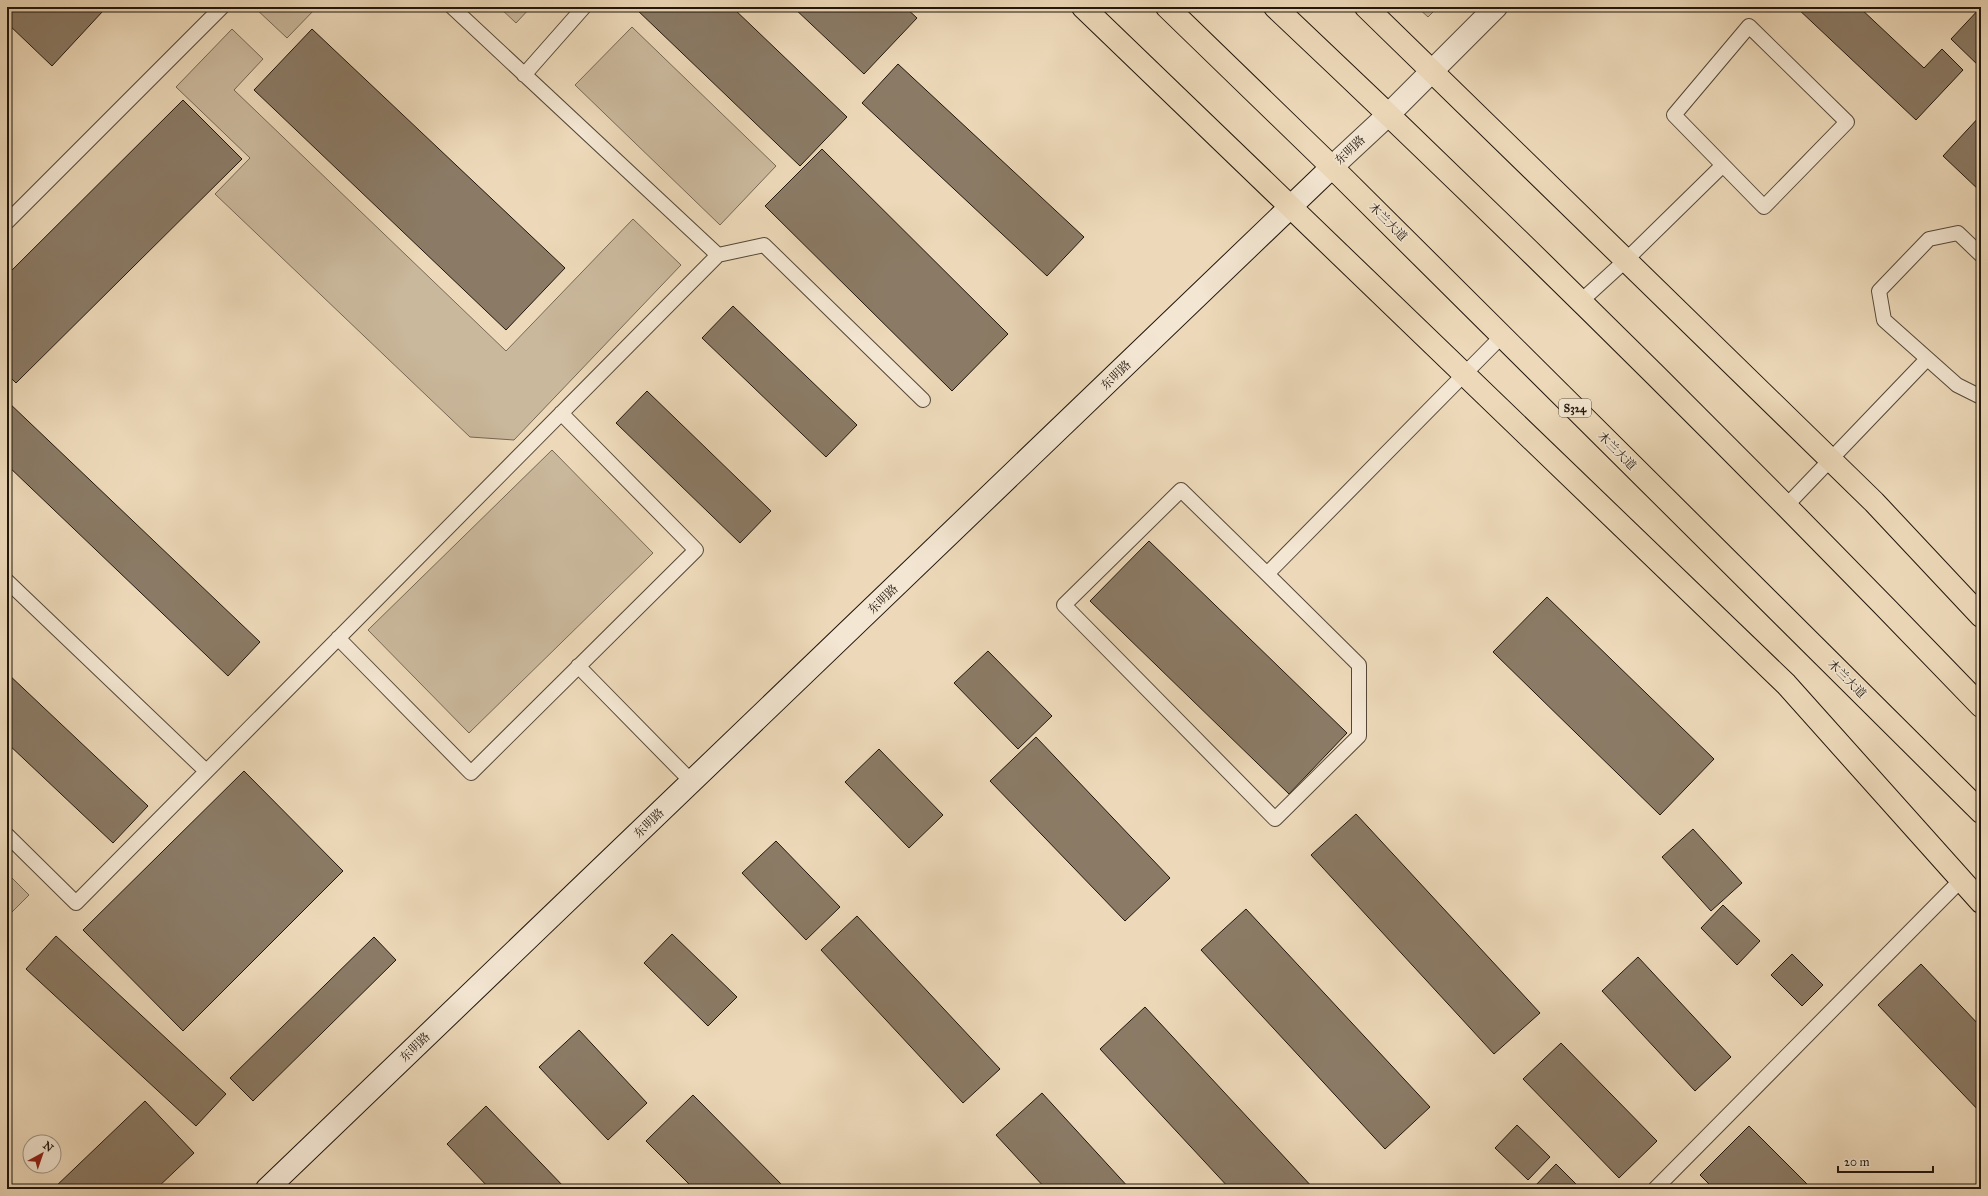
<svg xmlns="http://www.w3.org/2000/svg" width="1988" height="1196" font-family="'IM FELL Great Primer','Noto Serif SC',serif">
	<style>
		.green { fill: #cab89c; stroke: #766754 }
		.building { fill: #8b7b66; stroke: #21160c }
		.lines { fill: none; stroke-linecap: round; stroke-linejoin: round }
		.service-casing { stroke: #544737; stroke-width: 16 }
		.tertiary-casing { stroke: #544737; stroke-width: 24 }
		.secondary-casing { stroke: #21160c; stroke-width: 24 }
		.primary-casing { stroke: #21160c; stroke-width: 24 }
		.service { stroke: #f3e6d2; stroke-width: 14 }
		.tertiary { stroke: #f3e6d2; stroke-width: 22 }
		.secondary { stroke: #f3e6d2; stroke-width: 22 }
		.primary { stroke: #edd9b9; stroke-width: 22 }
		.labels { text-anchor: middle; stroke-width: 3; stroke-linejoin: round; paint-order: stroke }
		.shield { fill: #f3e6d2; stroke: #605447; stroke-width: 1 }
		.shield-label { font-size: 11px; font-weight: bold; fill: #21160c }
		.street-label { font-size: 12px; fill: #21160c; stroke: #f3e6d2 }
	</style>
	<rect width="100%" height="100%" fill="#edd9b9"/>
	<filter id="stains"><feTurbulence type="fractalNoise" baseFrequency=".005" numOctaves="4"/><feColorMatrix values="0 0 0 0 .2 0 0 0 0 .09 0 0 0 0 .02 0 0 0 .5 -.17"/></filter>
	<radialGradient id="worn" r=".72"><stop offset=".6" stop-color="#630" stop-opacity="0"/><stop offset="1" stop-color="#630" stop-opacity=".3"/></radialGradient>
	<!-- green -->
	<path class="green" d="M254 7H317L287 38Z
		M499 7H531L516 23Z
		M1417 7H1438L1428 17Z
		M632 27 776 166 720 225 575 85Z
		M232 29 263 59 234 90 506 351 633 219 681 265 514 440 470 437 215 194 250 158 176 87Z
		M552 450 653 553 469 733 368 630Z
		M7 873 29 895 7 917Z"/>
	<!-- building -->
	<path class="building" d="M7 7H99L103 11 52 66 7 23Z
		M634 7H732L847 117 800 166Z
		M793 7H905L917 18 864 74Z
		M1796 7H1859L1924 68 1942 49 1963 70 1916 120Z
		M1981 7V68L1951 39Z
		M312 29 565 268 506 330 254 90Z
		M898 64 1084 237 1047 276 862 103Z
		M183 100 242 159 16 383 7 374V275Z
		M1981 115V192L1943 156Z
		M822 149 1008 334 952 391 765 206Z
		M733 306 857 425 826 457 702 338Z
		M647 391 771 511 740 543 616 423Z
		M7 401 260 642 228 676 7 465Z
		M1149 541 1347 733 1289 794 1090 601Z
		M1547 597 1714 759 1660 815 1493 652Z
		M988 651 1052 716 1018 749 954 683Z
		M7 673 148 806 113 843 7 743Z
		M1036 737 1170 878 1125 921 990 781Z
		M879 749 943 815 909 848 845 782Z
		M244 771 343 871 183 1031 83 930Z
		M1356 814 1540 1013 1494 1054 1311 855Z
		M1693 829 1742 883 1711 911 1662 857Z
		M776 841 840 907 806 940 742 873Z
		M1723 905 1760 941 1737 965 1701 928Z
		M1246 909 1430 1107 1385 1149 1201 950Z
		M857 916 1000 1069 963 1103 821 950Z
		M672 934 737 997 708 1026 644 963Z
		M56 936 226 1094 196 1126 26 969Z
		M374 937 396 960 253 1101 230 1078Z
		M1792 954 1823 985 1802 1006 1771 975Z
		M1638 957 1731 1057 1695 1091 1602 991Z
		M1921 964 1981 1027V1113L1878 1005Z
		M1145 1007 1314 1189H1230L1100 1049Z
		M579 1030 647 1103 608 1140 539 1067Z
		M1561 1043 1657 1141 1619 1178 1523 1079Z
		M1042 1093 1130 1189H1046L996 1135Z
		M693 1095 786 1189H694L646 1141Z
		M145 1101 194 1153 156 1189H53Z
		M486 1106 566 1189H490L447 1144Z
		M1517 1125 1550 1157 1528 1180 1495 1148Z
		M1749 1126 1812 1189H1714L1700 1175Z
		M1556 1164 1581 1189H1535L1534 1187Z"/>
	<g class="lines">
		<defs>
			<path id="service" d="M452 7 718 255 764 245 923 400
				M1749 26 1847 122 1764 207 1674 115Z
				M524 75 584 7
				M7 222 222 7
				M1981 255 1958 233 1929 239 1879 291 1884 320 1957 385 1981 397
				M1580 302 1626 260 1723 165
				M1787 505 1927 359
				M1267 574 1359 665V736L1275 819 1064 605 1181 490 1267 574 1502 336
				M7 581 206 771
				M338 638 471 773 696 550 561 413
				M578 666 692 782
				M7 835 76 903 718 255
				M1655 1189 1961 880"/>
			<path id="tertiary" d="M1332 167 1389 114 1496 7"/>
			<path id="secondary" d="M267 1189 1332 167"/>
			<path id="primary" d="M1083 7 1786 684 1981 902
				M1167 7 1332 167 1981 812
				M1275 7C1516 234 1751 467 1981 706
				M1366 7 1874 502 1981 616"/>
		</defs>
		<!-- service casing -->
		<use href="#service" class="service-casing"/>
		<!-- tertiary casing -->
		<use href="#tertiary" class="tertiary-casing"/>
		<!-- secondary casing -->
		<use href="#secondary" class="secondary-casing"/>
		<!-- primary casing -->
		<use href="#primary" class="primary-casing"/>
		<!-- service -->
		<use href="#service" class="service"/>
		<!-- tertiary -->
		<use href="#tertiary" class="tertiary"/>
		<!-- secondary -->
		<use href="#secondary" class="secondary"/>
		<!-- primary -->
		<use href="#primary" class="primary"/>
	</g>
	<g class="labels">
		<!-- shield labels -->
		<rect class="shield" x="1559" y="399" width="32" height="18" rx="3"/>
		<g class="shield-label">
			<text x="1575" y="412">S324</text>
		</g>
		<!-- street labels -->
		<g class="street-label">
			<text transform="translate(1350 150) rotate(-43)" y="4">东明路</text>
			<text transform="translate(1388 222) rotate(45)" y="4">木兰大道</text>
			<text transform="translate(1116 375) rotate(-44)" y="4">东明路</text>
			<text transform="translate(1617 451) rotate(45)" y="4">木兰大道</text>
			<text transform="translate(883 599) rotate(-44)" y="4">东明路</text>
			<text transform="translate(1847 679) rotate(45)" y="4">木兰大道</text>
			<text transform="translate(649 823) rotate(-44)" y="4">东明路</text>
			<text transform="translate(415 1047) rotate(-44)" y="4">东明路</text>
		</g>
	</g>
	<!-- margin -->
	<rect width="1988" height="1196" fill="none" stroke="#edd9b9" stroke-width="24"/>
	<rect x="8" y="8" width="1972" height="1180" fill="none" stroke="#21160c" stroke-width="2"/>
	<rect x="12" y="12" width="1964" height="1172" fill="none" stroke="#21160c"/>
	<!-- north arrow -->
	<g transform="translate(42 1154) rotate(40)"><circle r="19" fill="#f3e6d2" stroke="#9f9383"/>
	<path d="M0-3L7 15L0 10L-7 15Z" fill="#8f2418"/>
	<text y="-6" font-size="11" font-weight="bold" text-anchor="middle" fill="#21160c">N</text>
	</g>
	<!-- scale -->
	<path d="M1838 1166v6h95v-6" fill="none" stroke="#21160c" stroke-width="2"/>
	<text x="1844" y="1166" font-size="12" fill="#21160c" stroke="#f3e6d2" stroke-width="3" paint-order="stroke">20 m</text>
	<rect width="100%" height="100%" filter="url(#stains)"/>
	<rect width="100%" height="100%" fill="url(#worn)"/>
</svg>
